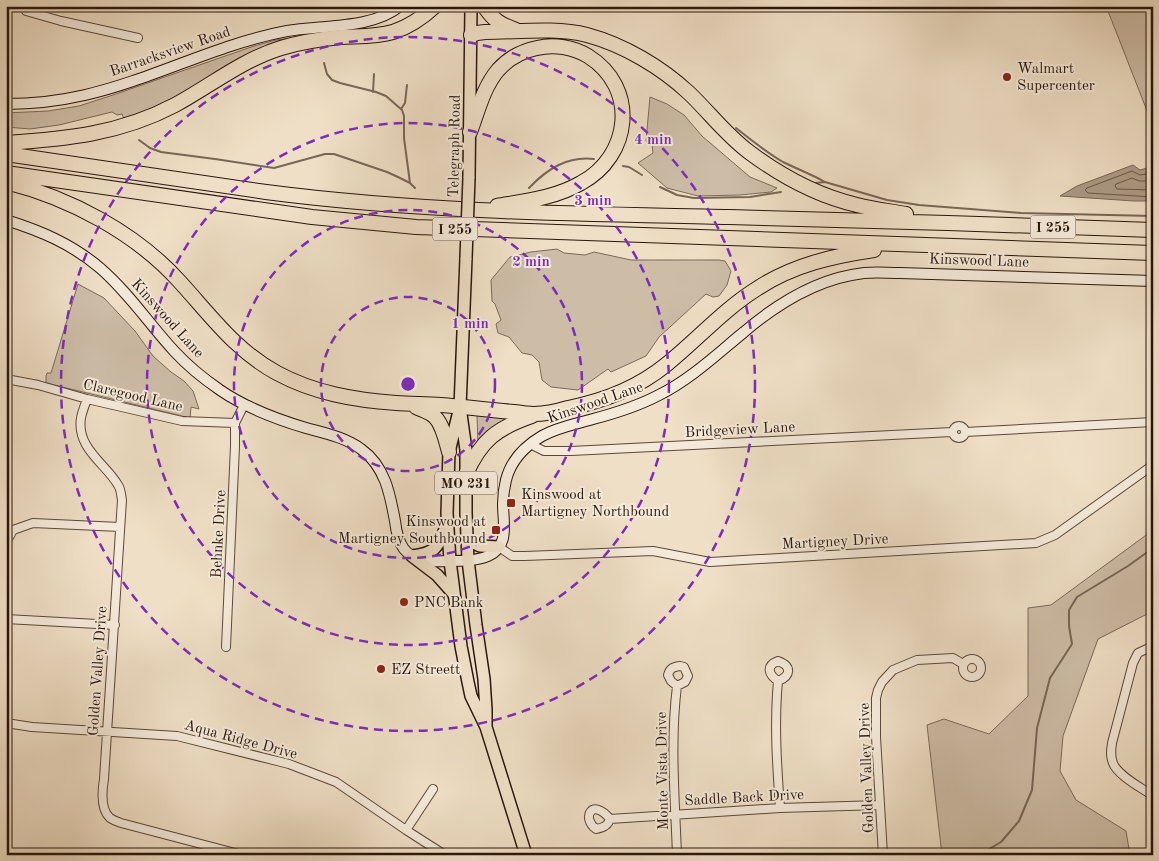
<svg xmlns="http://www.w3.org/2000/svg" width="1159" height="861" font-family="'Old Standard TT',serif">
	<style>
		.green { fill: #cdbda7; stroke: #7b6a5a }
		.water { fill: #ac9b87; stroke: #786656 }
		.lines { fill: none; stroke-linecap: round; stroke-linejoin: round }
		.shore { stroke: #6a584a; stroke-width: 1 }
		.stream { stroke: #786656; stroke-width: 2 }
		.street-casing { stroke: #5a483b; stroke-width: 10 }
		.secondary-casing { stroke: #29160d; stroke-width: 12 }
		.primary-casing { stroke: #29160d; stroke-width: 14 }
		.highway-casing { stroke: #29160d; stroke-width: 16 }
		.street { stroke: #f5eada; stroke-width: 8 }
		.secondary { stroke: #f5eada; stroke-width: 10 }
		.primary { stroke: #efdfc6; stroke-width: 11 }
		.highway { stroke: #efdfc6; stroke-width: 14 }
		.primary-bridge-casing { stroke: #29160d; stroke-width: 14; stroke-linecap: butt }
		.primary-bridge { stroke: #efdfc6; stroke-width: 11 }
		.ring { fill: none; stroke: #7b2cbf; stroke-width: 2.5; stroke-dasharray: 9 6 }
		.poi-dot { fill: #8f2418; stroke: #f5eada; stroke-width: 2 }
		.labels { text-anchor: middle; stroke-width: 4; stroke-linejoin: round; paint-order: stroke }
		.shield { fill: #f5eada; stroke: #66564a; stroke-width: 1 }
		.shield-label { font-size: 14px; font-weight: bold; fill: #29160d }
		.street-label { font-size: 15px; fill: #29160d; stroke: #f5eada }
		.poi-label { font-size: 15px; fill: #29160d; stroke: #f5eada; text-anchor: start }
		.centre { fill: #7b2cbf; stroke: #f5eada; stroke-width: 2.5 }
		.ring-label { font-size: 15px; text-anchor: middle; font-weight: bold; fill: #7b2cbf; stroke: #f5eada; stroke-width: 4; stroke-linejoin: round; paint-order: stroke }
	</style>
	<rect width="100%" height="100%" fill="#efdfc6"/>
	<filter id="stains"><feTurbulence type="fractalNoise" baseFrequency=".004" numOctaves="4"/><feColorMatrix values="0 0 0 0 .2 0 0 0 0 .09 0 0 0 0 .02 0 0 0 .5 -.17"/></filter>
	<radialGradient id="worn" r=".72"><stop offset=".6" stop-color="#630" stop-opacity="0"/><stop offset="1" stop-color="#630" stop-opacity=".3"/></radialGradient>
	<!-- green -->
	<path class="green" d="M1106 6H1153V126Z
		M307 36 192 88 155 107 124 119 122 114 117 115 112 112 59 125 30 129 6 127V113L48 111 79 106 113 95 254 46 276 40Z
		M650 97 667 104 684 115 702 136 750 177 777 188 771 192 740 195 698 196 667 188 638 163 653 153 652 145 646 141Z
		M557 249 564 253 585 255 594 252 631 260H719L725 261 731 271 727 285 719 296 713 297 706 294 659 337 646 356 611 372 608 369 578 390 551 387 542 380 539 362 532 355 522 353 509 337 498 333 496 324 501 320 495 304 492 301 491 280 510 257 531 252Z
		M78 284 104 298 135 331 153 356 171 372 184 381 193 391 199 409 191 407 190 418 50 384 46 382V376L47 373H51Z
		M478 415 508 418 498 424 478 443 477 416Z
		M1153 530V611L1098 639 1063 736 1060 771 1076 800 1126 831 1130 855H942L927 725 944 719 989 734 1028 696V608L1051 605Z"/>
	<!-- water -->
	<path class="water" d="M1133 165 1140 170 1147 168 1153 170V201H1134L1060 196 1077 186Z"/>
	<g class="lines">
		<!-- shore -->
		<path class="shore" d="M1153 175 1147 174 1140 175 1132 171 1087 188 1085 190 1088 193 1153 197
			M1153 181H1139L1132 178 1116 184 1115 186 1117 189 1153 190"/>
		<!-- stream -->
		<path class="stream" d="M324 63 327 74 332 80 340 83 376 92 386 96 402 110 404 116V138L410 183 415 188
			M373 92 374 74
			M401 109 405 103 407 85
			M736 128C751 140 766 152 783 162 797 169 811 174 825 182
			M139 140 150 148 161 152 215 159 274 168 325 154H334L387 172 398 177 410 183
			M623 166 629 167 642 175
			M815 183 825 182 887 200 919 205 1021 213 1153 216
			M660 187 677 195 694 198 750 197 781 192
			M529 188C547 169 567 156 594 159
			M979 855 1001 842 1019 821 1032 790 1037 728 1050 678 1072 644 1069 626V610L1077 597 1128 566 1153 548"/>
		<defs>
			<path id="street" d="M23 6 26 11 61 21 138 38
				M6 379 38 385 87 399 182 421 235 423
				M87 399C85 405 82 412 81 418 76 448 106 464 118 485 121 489 121 495 122 500L104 779C102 791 100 809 110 818 113 820 118 822 121 823L243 855
				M953 432a6 6 0 1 1 12 0a6 6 0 1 1-12 0Z
				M965 432 1153 422
				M530 444 544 451H571L952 432
				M6 543 13 530 33 523 120 527
				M499 547 512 556H525L653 551 710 562 1036 543 1055 535 1153 465
				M6 619 115 625
				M1153 646 1138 653 1133 663 1112 743C1111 750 1110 756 1113 763 1117 775 1142 788 1153 796
				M226 647 235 446V423L244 405
				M963 668a9 9 0 1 1 18 0a9 9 0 1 1-18 0Z
				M680 666 684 667 688 676 685 682 677 686 671 681 668 675C670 668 673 667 680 666Z
				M778 681C791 676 792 666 778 661 765 666 769 675 778 681 774 724 777 766 780 808
				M677 686C670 742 675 798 677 855
				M6 723 32 727 177 736 289 764 336 782 406 830 445 855
				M610 819C608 826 603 828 596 829 581 818 592 797 610 819L780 808 880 805
				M406 830 433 789
				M883 855 876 737V698L878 690 882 682 893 670 917 660 953 658 963 664"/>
			<path id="secondary" d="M6 104C33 104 59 101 85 95 154 79 217 44 287 31 321 25 373 29 400 6
				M6 220C41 231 72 244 100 268 129 293 149 324 175 352 188 366 204 379 220 390 246 408 276 419 306 428 324 433 345 437 361 449 385 466 390 494 395 521 396 530 398 541 404 549 414 562 433 562 448 561 461 561 476 561 488 556 510 546 503 523 503 504 503 496 504 488 506 480 511 460 525 446 542 436 558 427 576 424 593 419 616 413 638 406 659 395 691 379 717 354 744 332 778 303 819 278 864 273 876 272 888 273 900 273L1153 281"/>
			<path id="primary" d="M469 178 471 6
				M466 258 460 407 466 450V513L468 560 476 625 484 679 486 710V727
				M459 411 449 452 447 513 450 561 461 646 468 682 471 696 486 727 526 855
				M467 540 480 546 499 547
				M412 556 437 575 453 593
				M412 556C436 553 437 548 446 527"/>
			<path id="highway" d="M484 6C494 21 500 24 516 30
				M471 35 477 33 485 32C518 32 555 27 587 35 624 45 661 67 689 93 709 112 726 135 749 152 781 176 818 196 857 205 873 209 889 211 906 214
				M470 132C478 111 483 88 498 70 508 59 522 51 537 48 554 44 573 47 588 56 639 88 631 156 581 183 555 198 526 201 497 206
				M6 143C66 139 120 134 175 105 210 86 242 60 281 48 300 42 321 39 341 37 358 36 376 37 393 32 409 27 422 18 435 6
				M6 154 266 192C420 212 575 214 729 217 870 220 1012 225 1153 230
				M6 173 312 217 416 227 1153 253
				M6 182C70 198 136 233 180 282 211 316 236 351 277 373 314 393 354 400 396 403 411 404 426 404 441 405 465 407 490 410 514 412 521 413 528 414 534 414 545 414 558 411 568 408 604 401 639 387 667 364 698 339 724 309 758 288 793 265 833 256 874 250
				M416 407C422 410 430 412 435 417 443 425 446 441 449 452
				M466 474C481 440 497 428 532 416"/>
		</defs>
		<!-- street casing -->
		<use href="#street" class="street-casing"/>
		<!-- secondary casing -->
		<use href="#secondary" class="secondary-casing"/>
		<!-- primary casing -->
		<use href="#primary" class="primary-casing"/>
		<!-- highway casing -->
		<use href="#highway" class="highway-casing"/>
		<!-- street -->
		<use href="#street" class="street"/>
		<!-- secondary -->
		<use href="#secondary" class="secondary"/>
		<!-- primary -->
		<use href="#primary" class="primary"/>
		<!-- highway -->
		<use href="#highway" class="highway"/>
		<defs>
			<path id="primary-bridge" d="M466 258 469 178"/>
		</defs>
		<!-- primary-bridge casing -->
		<use href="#primary-bridge" class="primary-bridge-casing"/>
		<!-- primary-bridge -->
		<use href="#primary-bridge" class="primary-bridge"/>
	</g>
	<!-- distance rings -->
	<g class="ring">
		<circle cx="408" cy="384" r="87"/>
		<circle cx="408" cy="384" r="174"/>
		<circle cx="408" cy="384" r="261"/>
		<circle cx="408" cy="384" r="347"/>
	</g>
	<!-- markers -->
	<g class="poi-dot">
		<circle cx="1007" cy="77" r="5"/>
		<rect x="506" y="498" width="10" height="10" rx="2.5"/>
		<rect x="491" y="525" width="10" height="10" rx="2.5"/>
		<circle cx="404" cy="602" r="5"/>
		<circle cx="381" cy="669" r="5"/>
	</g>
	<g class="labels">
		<!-- shield labels -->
		<g class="shield">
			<rect x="1030.5" y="215.5" width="45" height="23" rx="4"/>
			<rect x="432.5" y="217.5" width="45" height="23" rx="4"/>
			<rect x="435" y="471.5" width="62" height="23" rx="4"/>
		</g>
		<g class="shield-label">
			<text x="1053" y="232">I 255</text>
			<text x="455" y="234">I 255</text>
			<text x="466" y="488">MO 231</text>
		</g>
		<!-- street labels -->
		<g class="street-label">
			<text transform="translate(170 51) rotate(-19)" y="5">Barracksview Road</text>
			<text transform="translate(454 146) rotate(-89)" y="5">Telegraph Road</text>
			<text transform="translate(979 260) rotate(2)" y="5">Kinswood Lane</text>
			<text transform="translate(168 318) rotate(48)" y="5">Kinswood Lane</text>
			<text transform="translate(133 395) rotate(13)" y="5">Claregood Lane</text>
			<text transform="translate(595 402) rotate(-19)" y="5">Kinswood Lane</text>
			<text transform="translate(740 429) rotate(-3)" y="5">Bridgeview Lane</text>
			<text transform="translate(218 534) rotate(-87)" y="5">Behnke Drive</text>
			<text transform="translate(835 541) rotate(-3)" y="5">Martigney Drive</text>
			<text transform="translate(97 671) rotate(-86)" y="5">Golden Valley Drive</text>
			<text transform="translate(241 739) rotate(15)" y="5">Aqua Ridge Drive</text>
			<text transform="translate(866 768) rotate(-92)" y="5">Golden Valley Drive</text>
			<text transform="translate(662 771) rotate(-91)" y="5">Monte Vista Drive</text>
			<text transform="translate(744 797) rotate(-3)" y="5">Saddle Back Drive</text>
		</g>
		<!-- poi labels -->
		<g class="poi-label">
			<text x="1017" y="73">Walmart<tspan x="1017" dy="17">Supercenter</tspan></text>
			<text x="521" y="499">Kinswood at<tspan x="521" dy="17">Martigney Northbound</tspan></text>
			<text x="486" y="526" text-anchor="end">Kinswood at<tspan x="486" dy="17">Martigney Southbound</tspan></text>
			<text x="414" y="607">PNC Bank</text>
			<text x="391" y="674">EZ Streett</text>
		</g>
	</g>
	<circle cx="408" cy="384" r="8" class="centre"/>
	<g class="ring-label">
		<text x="653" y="144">4 min</text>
		<text x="593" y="205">3 min</text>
		<text x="531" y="266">2 min</text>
		<text x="470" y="328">1 min</text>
	</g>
	<!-- margin -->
	<rect width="1159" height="861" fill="none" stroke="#efdfc6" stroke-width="25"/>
	<rect x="8" y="8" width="1144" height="846" fill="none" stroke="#29160d" stroke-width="2.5"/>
	<rect x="12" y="12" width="1134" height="836" fill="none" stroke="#29160d"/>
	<rect width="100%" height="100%" filter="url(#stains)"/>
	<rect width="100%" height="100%" fill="url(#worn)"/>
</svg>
